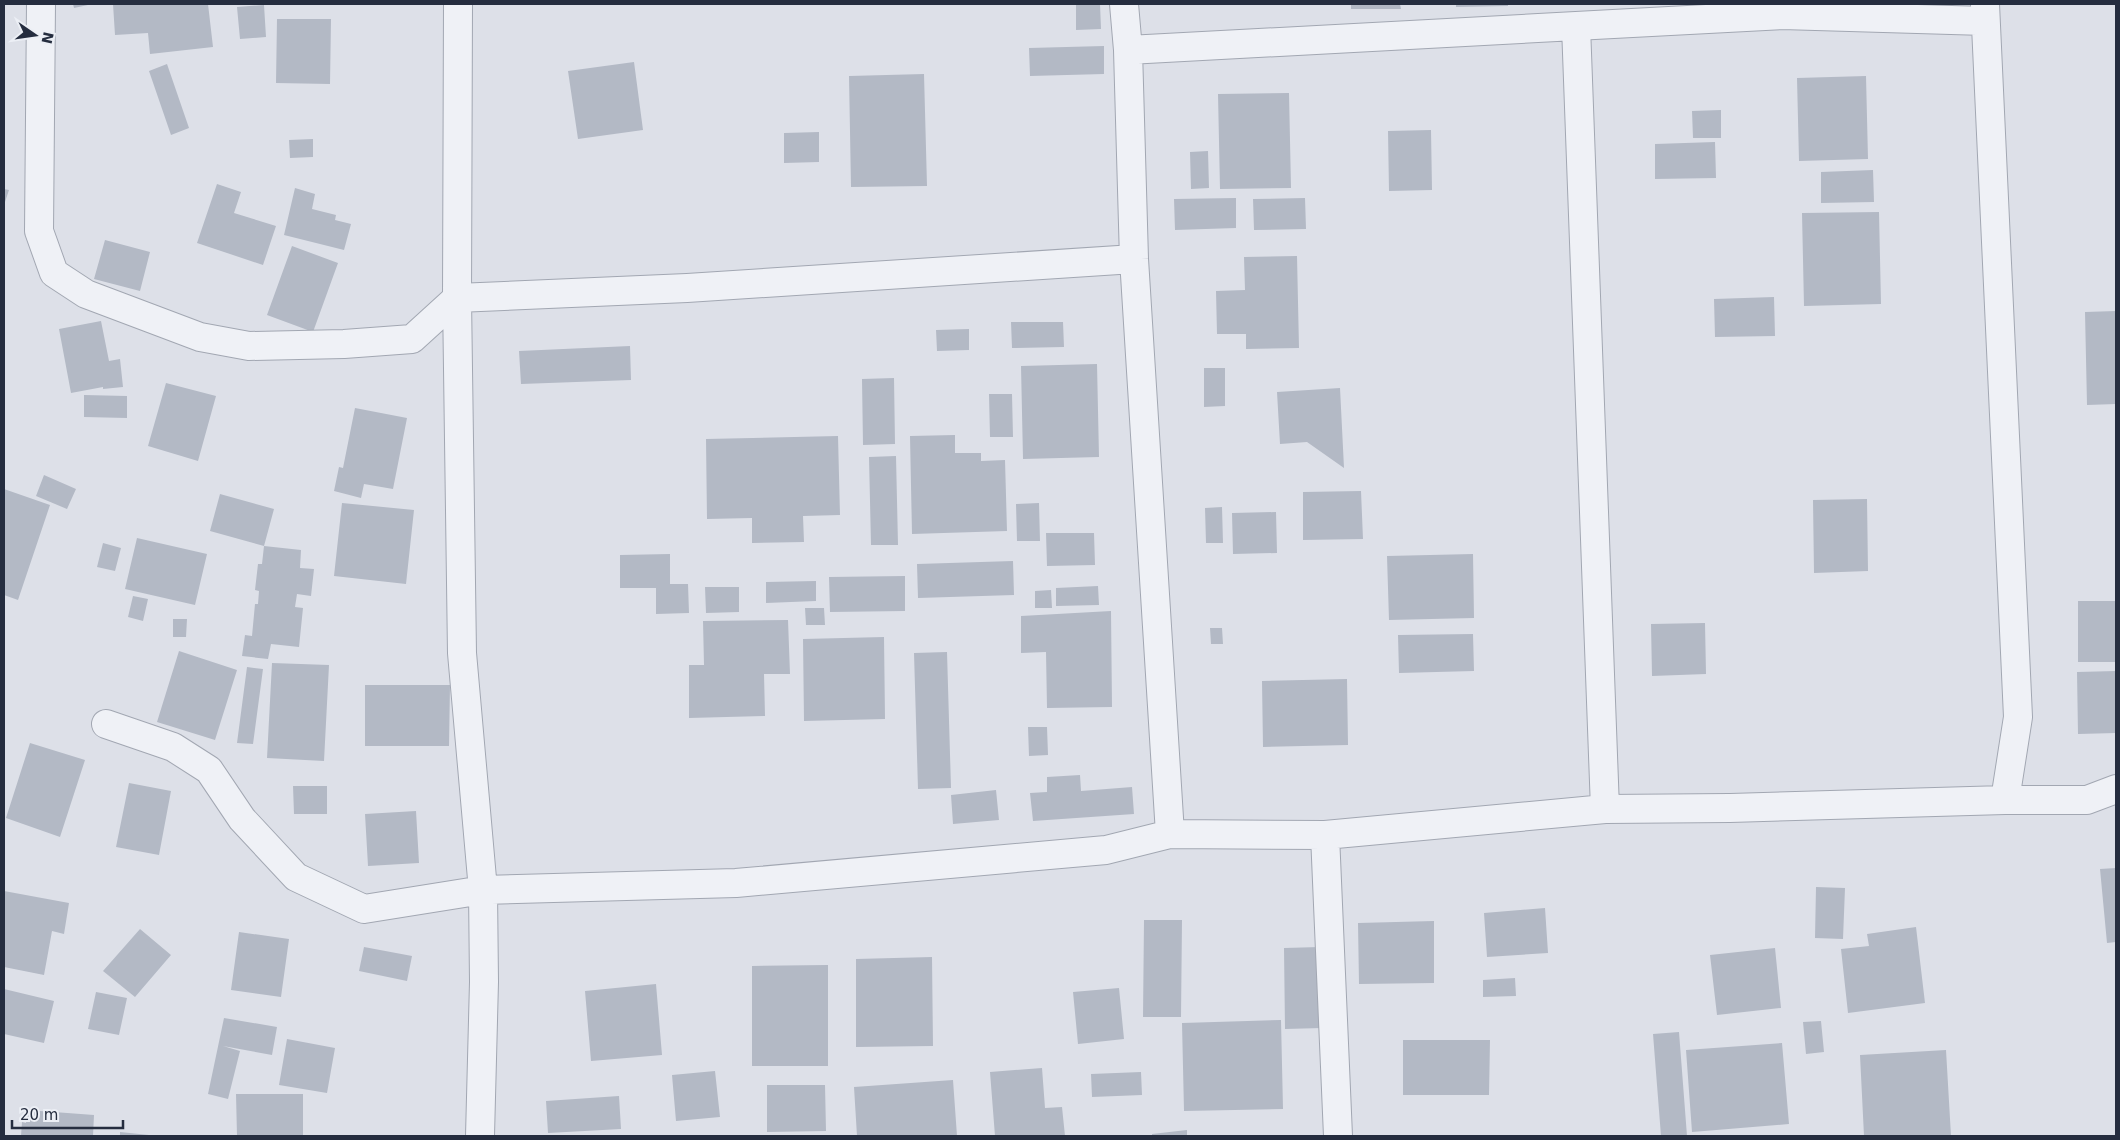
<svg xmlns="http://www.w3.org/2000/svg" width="2120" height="1140" font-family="'DejaVu Sans',sans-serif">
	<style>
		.building { fill: #b3b9c5 }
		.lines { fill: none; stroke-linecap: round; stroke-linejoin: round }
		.minor-casing { stroke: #a2a7b2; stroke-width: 30 }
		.minor { stroke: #eff1f6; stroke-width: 28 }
	</style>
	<rect width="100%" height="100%" fill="#dde0e8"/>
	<!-- building -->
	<path class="building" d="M73 4H88V5L74 8Z
		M113 4H208L213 47 150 54 148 33 115 35Z
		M1076 4H1100L1101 29 1076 30Z
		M1351 4H1400L1401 9H1351Z
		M1456 4H1508V6L1456 7Z
		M264 5 266 37 240 39 237 7Z
		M277 19H331L330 84 276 83Z
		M1104 46V74L1030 76 1029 48Z
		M634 62 643 130 578 139 568 71Z
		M167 64 189 128 171 135 149 71Z
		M924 74 927 186 851 187 849 76Z
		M1866 76 1868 159 1799 161 1797 78Z
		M1289 93 1291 188 1220 189 1218 94Z
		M1721 110V138H1693L1692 111Z
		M1431 130 1432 190 1389 191 1388 131Z
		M819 132V162L784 163V133Z
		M313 139V157L290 158 289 140Z
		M1715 142 1716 178 1655 179V144Z
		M1208 151 1209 188 1191 189 1190 152Z
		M1873 170 1874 202 1821 203V172Z
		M217 184 241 192 234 213 276 226 263 265 197 243Z
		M295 188 315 194 312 209 336 215 335 220 351 224 344 250 284 235Z
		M4 189 9 190 4 205Z
		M1236 198V228L1175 230 1174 199Z
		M1305 198 1306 229 1254 230 1253 199Z
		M1879 212 1881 304 1804 306 1802 213Z
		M105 240 150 252 140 291 94 279Z
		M292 246 338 263 313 332 267 315Z
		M1297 256 1299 348 1246 349V334H1217L1216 291 1245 290 1244 257Z
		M1774 297 1775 336 1715 337 1714 299Z
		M2116 311V404L2087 405 2085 312Z
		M101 321 109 361 120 359 123 387 103 389V387L71 393 59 329Z
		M1011 322H1063L1064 347 1012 348Z
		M969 329V350L937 351 936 330Z
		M630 346 631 380 521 384 519 351Z
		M1097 364 1099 457 1023 459 1021 366Z
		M1204 368H1225V406L1204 407Z
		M894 378 895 444 863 445 862 379Z
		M166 383 216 396 198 461 148 446Z
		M1340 388 1344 468 1307 442 1280 444 1277 392Z
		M989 394H1012L1013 437H990Z
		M84 395 127 396V418L84 417Z
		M355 408 407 418 393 489 364 484 361 498 334 491 339 467 343 468Z
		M955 435V453H981V461L1005 460 1007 531 912 534 910 436Z
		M838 436 840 515 803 516 804 542 752 543V518L707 519 706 439Z
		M896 456 898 545H871L869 457Z
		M44 475 76 489 67 509 36 496Z
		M4 489 50 505 18 600 4 595Z
		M1361 491 1363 539 1303 540V492Z
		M220 494 274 509 264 546 301 550 300 568 314 569 311 596 297 594 295 607 303 608 299 647 271 644 268 659 242 656 245 635 252 636 255 604H258L259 591 255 590 258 564H262L264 546 210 531Z
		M1867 499 1868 571 1814 573 1813 500Z
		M342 503 414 510 406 584 334 576Z
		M1039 503 1040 541H1017L1016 504Z
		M1222 507 1223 543H1206L1205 508Z
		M1276 512 1277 553 1233 554 1232 513Z
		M1046 533H1094L1095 565 1047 566Z
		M137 538 207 554 195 605 125 589Z
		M103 543 121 548 115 571 97 567Z
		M670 554V584H688L689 613 656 614V588H620V555Z
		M1473 554 1474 618 1389 620 1387 556Z
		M1013 561 1014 595 918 598 917 564Z
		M905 576V611L830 612 829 577Z
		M816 581V601L766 603V582Z
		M1098 586 1099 605 1056 606V588Z
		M705 587H739V612L706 613Z
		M1051 590 1052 608H1035V591Z
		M133 596 148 599 143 621 128 617Z
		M2078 601H2116V662H2078Z
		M805 608H824L825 625H806Z
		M1111 611 1112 707 1047 708 1046 652 1021 653V616Z
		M173 619H187L186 637H173Z
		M788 620 790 674H764L765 716 689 718V665H704L703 621Z
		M1705 623 1706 674 1652 676 1651 624Z
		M1210 628H1222L1223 644H1211Z
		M1473 634 1474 671 1399 673 1398 635Z
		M884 637 885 719 804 721 803 639Z
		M179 651 237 670 215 740 157 722Z
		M947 652 951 788 918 789 914 653Z
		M272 663 329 665 324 761 267 758Z
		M247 667 263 669 253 744 237 743Z
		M2116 671V733L2078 734 2077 672Z
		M1347 679 1348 745 1263 747 1262 681Z
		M365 685H450L449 746H365Z
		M1028 727H1047L1048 755 1029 756Z
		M30 743 85 760 60 837 6 818Z
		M1080 775 1081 791 1132 787 1134 814 1033 821 1030 793 1047 792V777Z
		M129 783 171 791 159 855 116 847Z
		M293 786H327V814H294Z
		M996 790 999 820 953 824 951 795Z
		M416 811 419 863 368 866 365 814Z
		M2116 868V942L2107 943 2100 869Z
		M1816 887 1845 888 1843 939 1815 938Z
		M4 891 69 903 64 934 52 931 44 975 4 967Z
		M1545 908 1548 953 1487 957 1484 913Z
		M1144 920H1182L1181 1017H1143Z
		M1434 921V983L1359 984 1358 923Z
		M1916 927 1925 1003 1848 1013 1841 949 1869 946 1867 934Z
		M140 929 171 955 135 997 103 971Z
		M239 932 289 939 281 997 231 990Z
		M364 947 412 956 407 981 359 971Z
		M1320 947 1322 1028 1285 1029 1284 948Z
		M1775 948 1781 1008 1717 1015 1710 955Z
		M932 957 933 1046 856 1047V959Z
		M828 965V1066H752V966Z
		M1515 978 1516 996 1483 997V980Z
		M656 984 662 1055 591 1061 585 991Z
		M1119 988 1124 1039 1078 1044 1073 992Z
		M4 989 54 1001 44 1043 4 1034Z
		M96 992 127 998 119 1035 88 1029Z
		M224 1018 277 1027 272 1055 223 1046 240 1051 228 1099 208 1094Z
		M1281 1020 1283 1109 1184 1111 1182 1023Z
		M1821 1021 1824 1052 1806 1054 1803 1022Z
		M1679 1032 1687 1136H1661L1653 1034Z
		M287 1039 335 1048 327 1093 279 1085Z
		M1403 1040H1490L1489 1095H1403Z
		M1782 1043 1789 1124 1692 1132 1686 1050Z
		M1946 1050 1951 1136H1864L1860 1055Z
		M1042 1068 1045 1108 1062 1107 1065 1136H995L990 1072Z
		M715 1071 720 1117 676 1121 672 1075Z
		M1141 1072 1142 1095 1092 1097 1091 1074Z
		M953 1080 957 1136H857L854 1087Z
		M767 1085H825L826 1131 767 1132Z
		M236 1094H303V1136H237Z
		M619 1096 621 1129 548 1133 546 1101Z
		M27 1110 94 1115 93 1136H21L22 1122 26 1123Z
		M1187 1130V1136H1152V1134Z
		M120 1132 149 1135V1136H120Z"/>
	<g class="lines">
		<defs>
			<path id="minor" d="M41 4 39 231 54 273 86 294 200 337 249 346 344 344 412 339 457 298 687 288 1134 259
				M458 4 457 298 462 653 483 890 484 982 480 1136
				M1124 4 1128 50 1134 259 1170 834
				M1985 4 2018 717 2005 800
				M1576 26 1605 809
				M1128 50 1782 15 1985 21
				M106 724 173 747 209 770 242 819 296 877 364 909 483 890 736 883 1106 850 1170 834 1325 835 1605 809 1730 808 2005 800H2087L2116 789
				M1325 835 1338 1136"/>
		</defs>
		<!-- minor casing -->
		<use href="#minor" class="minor-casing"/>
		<!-- minor -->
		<use href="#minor" class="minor"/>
	</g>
	<!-- border -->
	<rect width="2120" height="1140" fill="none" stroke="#252d3f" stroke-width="10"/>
	<!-- north arrow -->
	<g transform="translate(35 35) rotate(103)" stroke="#eceff5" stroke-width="4" paint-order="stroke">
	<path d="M0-4L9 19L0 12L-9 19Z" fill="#252d3f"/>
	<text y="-8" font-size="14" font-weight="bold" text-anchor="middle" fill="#252d3f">N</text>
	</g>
	<!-- scale -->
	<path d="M12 1120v8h111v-8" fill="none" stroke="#252d3f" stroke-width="2.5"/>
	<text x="20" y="1120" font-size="15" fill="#252d3f" stroke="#eceff5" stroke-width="4" paint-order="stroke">20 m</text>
</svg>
